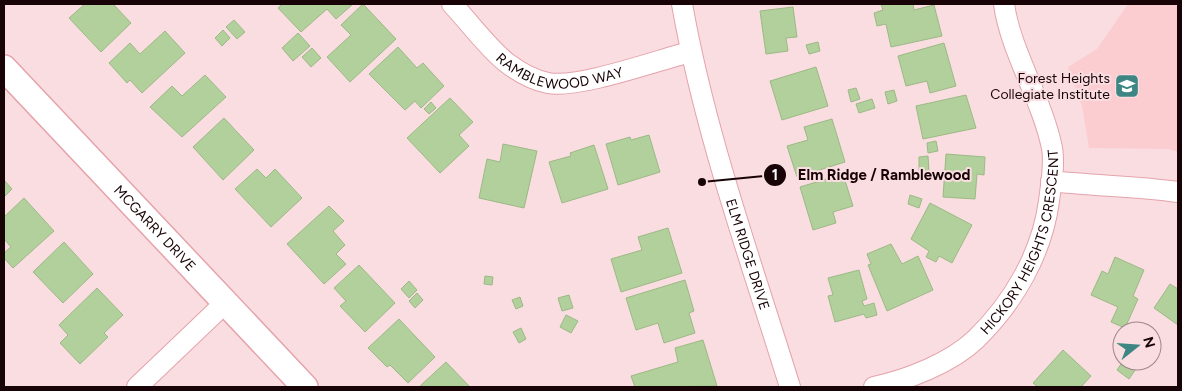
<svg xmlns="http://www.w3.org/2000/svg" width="1182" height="391" font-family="Figtree,sans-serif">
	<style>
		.built { fill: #fbcdd1 }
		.building { fill: #b2d09b; stroke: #9cb985 }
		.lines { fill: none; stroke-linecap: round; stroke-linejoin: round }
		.minor-casing { stroke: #e5a3ab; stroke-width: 22 }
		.tertiary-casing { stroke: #e5a3ab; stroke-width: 28 }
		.minor { stroke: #fff; stroke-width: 20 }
		.tertiary { stroke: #fff; stroke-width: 25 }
		.labels { text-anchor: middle; stroke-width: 4; stroke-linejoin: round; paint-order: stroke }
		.street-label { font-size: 14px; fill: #180407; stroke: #f9dde0 }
		.poi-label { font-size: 14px; fill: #180407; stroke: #f9dde0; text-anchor: end }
		.leader { fill: none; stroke: #180407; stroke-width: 2 }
		.callout-dot { fill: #180407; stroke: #f9dde0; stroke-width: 2 }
		.mark-label { font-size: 15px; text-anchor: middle; font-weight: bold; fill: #fff }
		.callout-label { font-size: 15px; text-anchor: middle; font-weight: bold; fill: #180407; stroke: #f9dde0; stroke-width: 4; stroke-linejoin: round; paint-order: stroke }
	</style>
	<rect width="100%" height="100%" fill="#f9dde0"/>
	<!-- built -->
	<path class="built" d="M1128 4H1178V152L1168 149 1089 148 1082 106 1068 67 1097 49Z"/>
	<!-- building -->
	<path class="building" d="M85 4H113L131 23 101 52 69 18Z
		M282 4H353L336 19 327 9 301 32 278 8Z
		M363 4 396 39 350 82 327 57 351 35 341 25Z
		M881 4H913L914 10 934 5 942 36 891 47 886 24 877 26 874 13 883 10Z
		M793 7 797 37 786 38 788 51 766 54 760 11Z
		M234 20 245 32 237 39 226 27Z
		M223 30 230 38 222 46 215 38Z
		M165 31 185 53 142 93 130 80 127 83 109 63 130 43 140 54Z
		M298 33 310 46 293 61 282 48Z
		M818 42 820 51 809 54 806 45Z
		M944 43 956 86 930 93 927 81 906 86 898 56Z
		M398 47 417 68 423 63 444 86 421 108 415 101 405 110 369 74Z
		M312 48 321 58 311 67 302 57Z
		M816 67 828 106 782 120 770 81Z
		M205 75 226 97 182 137 150 107 172 86 182 96Z
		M856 88 860 99 851 102 848 90Z
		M894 90 897 101 888 104 885 92Z
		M966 95 976 128 923 139 916 106Z
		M450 98 473 122 459 135 469 146 440 173 407 138Z
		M872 99 875 108 859 113 856 104Z
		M431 102 436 108 429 114 424 109Z
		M224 118 254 150 223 180 193 147Z
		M832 119 845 162 797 177 787 146 808 140 804 127Z
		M649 135 660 172 618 185 606 144 630 137 631 140Z
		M936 141 938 151 928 153 927 143Z
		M503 144 537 151 524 208 479 198 487 159 500 162Z
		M594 145 608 189 562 203 549 162 571 156 570 153Z
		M946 154 985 157 984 175 977 174 975 199 943 197Z
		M928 156 929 171H919V157Z
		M257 169 266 178 275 169 302 198 271 227 235 189Z
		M843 174 853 206 833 212 836 223 813 230 800 187Z
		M4 180 12 189 4 197Z
		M910 195 922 199 919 208 908 204Z
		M24 198 54 231 13 268 4 258V253L11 247 4 239V217Z
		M930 203 972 225 952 263 939 256 936 262 926 257 929 251 911 239Z
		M329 206 344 221 333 231 345 245 336 254 346 264 324 284 287 244Z
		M668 228 682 273 621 292 611 259 642 250 638 237Z
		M64 242 93 274 63 303 33 272Z
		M891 244 902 264 918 256 933 290 887 311 868 265 871 264 867 254Z
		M1115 257 1144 270 1133 296 1138 299 1125 328 1111 322 1118 307 1091 295 1102 271 1108 274Z
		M359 265 395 303 365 332 340 306 346 301 334 288Z
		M859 270 867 299 862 301 864 306 874 303 877 315 866 318 864 314 835 322 828 296 833 295 828 278Z
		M485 276 493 277 492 285 484 284Z
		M685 280 694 311 689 313 695 333 664 343 658 323 636 330 626 298Z
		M409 281 417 290 409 298 401 289Z
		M1170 284 1178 289V325L1154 308Z
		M97 288 123 315 104 333 108 337 80 364 60 343 68 335 59 325Z
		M417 293 423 300 415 308 409 301Z
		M569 295 573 308 562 311 558 298Z
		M520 297 523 306 516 309 512 300Z
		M566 315 578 321 571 333 560 327Z
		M399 319 435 357 408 383 390 365 387 367 368 348Z
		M521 328 526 339 519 343 513 332Z
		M703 340 717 386 635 387 631 376 678 362 675 348Z
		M1063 350 1091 376 1081 387H1038L1033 383Z
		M1123 361 1140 363 1129 379 1117 370Z
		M446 362 470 387H419Z"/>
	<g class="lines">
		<defs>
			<g id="minor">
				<path id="s1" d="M452 4C470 23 487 47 507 63 519 72 533 80 548 83 578 89 658 60 690 52"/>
				<path id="s2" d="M682 4C705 134 751 261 790 387"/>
				<path d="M1051 181C1094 186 1136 186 1178 192"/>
				<path d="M137 387 225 303"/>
				<path id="s3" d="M874 387C907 380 951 363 976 339 1014 302 1042 253 1049 201 1051 184 1055 164 1052 148 1042 99 1010 50 1004 4"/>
			</g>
			<g id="tertiary">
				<path id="s4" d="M4 68 305 387"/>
			</g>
		</defs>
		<!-- minor casing -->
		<use href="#minor" class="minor-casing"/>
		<!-- tertiary casing -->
		<use href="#tertiary" class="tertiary-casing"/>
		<!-- minor -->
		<use href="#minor" class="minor"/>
		<!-- tertiary -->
		<use href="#tertiary" class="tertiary"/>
	</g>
	<!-- icons -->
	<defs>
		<symbol id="school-square" viewBox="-11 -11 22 22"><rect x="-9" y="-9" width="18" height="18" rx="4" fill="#3e8683" stroke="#f9dde0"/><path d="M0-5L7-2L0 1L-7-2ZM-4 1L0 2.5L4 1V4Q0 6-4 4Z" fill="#fff"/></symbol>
	</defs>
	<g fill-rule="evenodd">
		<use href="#school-square" x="1113" y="72" width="28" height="28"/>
	</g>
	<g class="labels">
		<!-- street labels -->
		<g class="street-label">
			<text dy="5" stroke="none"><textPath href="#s1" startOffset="136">RAMBLEWOOD WAY</textPath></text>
			<text dy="5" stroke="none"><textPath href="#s4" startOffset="220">MCGARRY DRIVE</textPath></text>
			<text dy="5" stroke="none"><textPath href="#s3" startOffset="224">HICKORY HEIGHTS CRESCENT</textPath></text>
			<text dy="5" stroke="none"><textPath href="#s2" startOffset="259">ELM RIDGE DRIVE</textPath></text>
		</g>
		<!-- poi labels -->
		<g class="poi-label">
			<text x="1110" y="83">Forest Heights<tspan x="1110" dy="16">Collegiate Institute</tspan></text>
		</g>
	</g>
	<!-- callouts -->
	<path class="leader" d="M702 182L775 175"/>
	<g class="callout-dot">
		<circle cx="702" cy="182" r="5"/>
		<circle cx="775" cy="175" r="12"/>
	</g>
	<g class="mark-label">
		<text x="775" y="180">1</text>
	</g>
	<g class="callout-label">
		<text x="884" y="180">Elm Ridge / Ramblewood</text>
	</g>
	<!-- border -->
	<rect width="1182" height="391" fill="none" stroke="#180407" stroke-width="10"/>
	<!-- north arrow -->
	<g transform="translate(1137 346) rotate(73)"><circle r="24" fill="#f9dde0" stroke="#9f8689"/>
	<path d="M0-4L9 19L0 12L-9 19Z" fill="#3e8683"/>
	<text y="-8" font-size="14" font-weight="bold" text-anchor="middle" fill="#180407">N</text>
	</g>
</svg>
